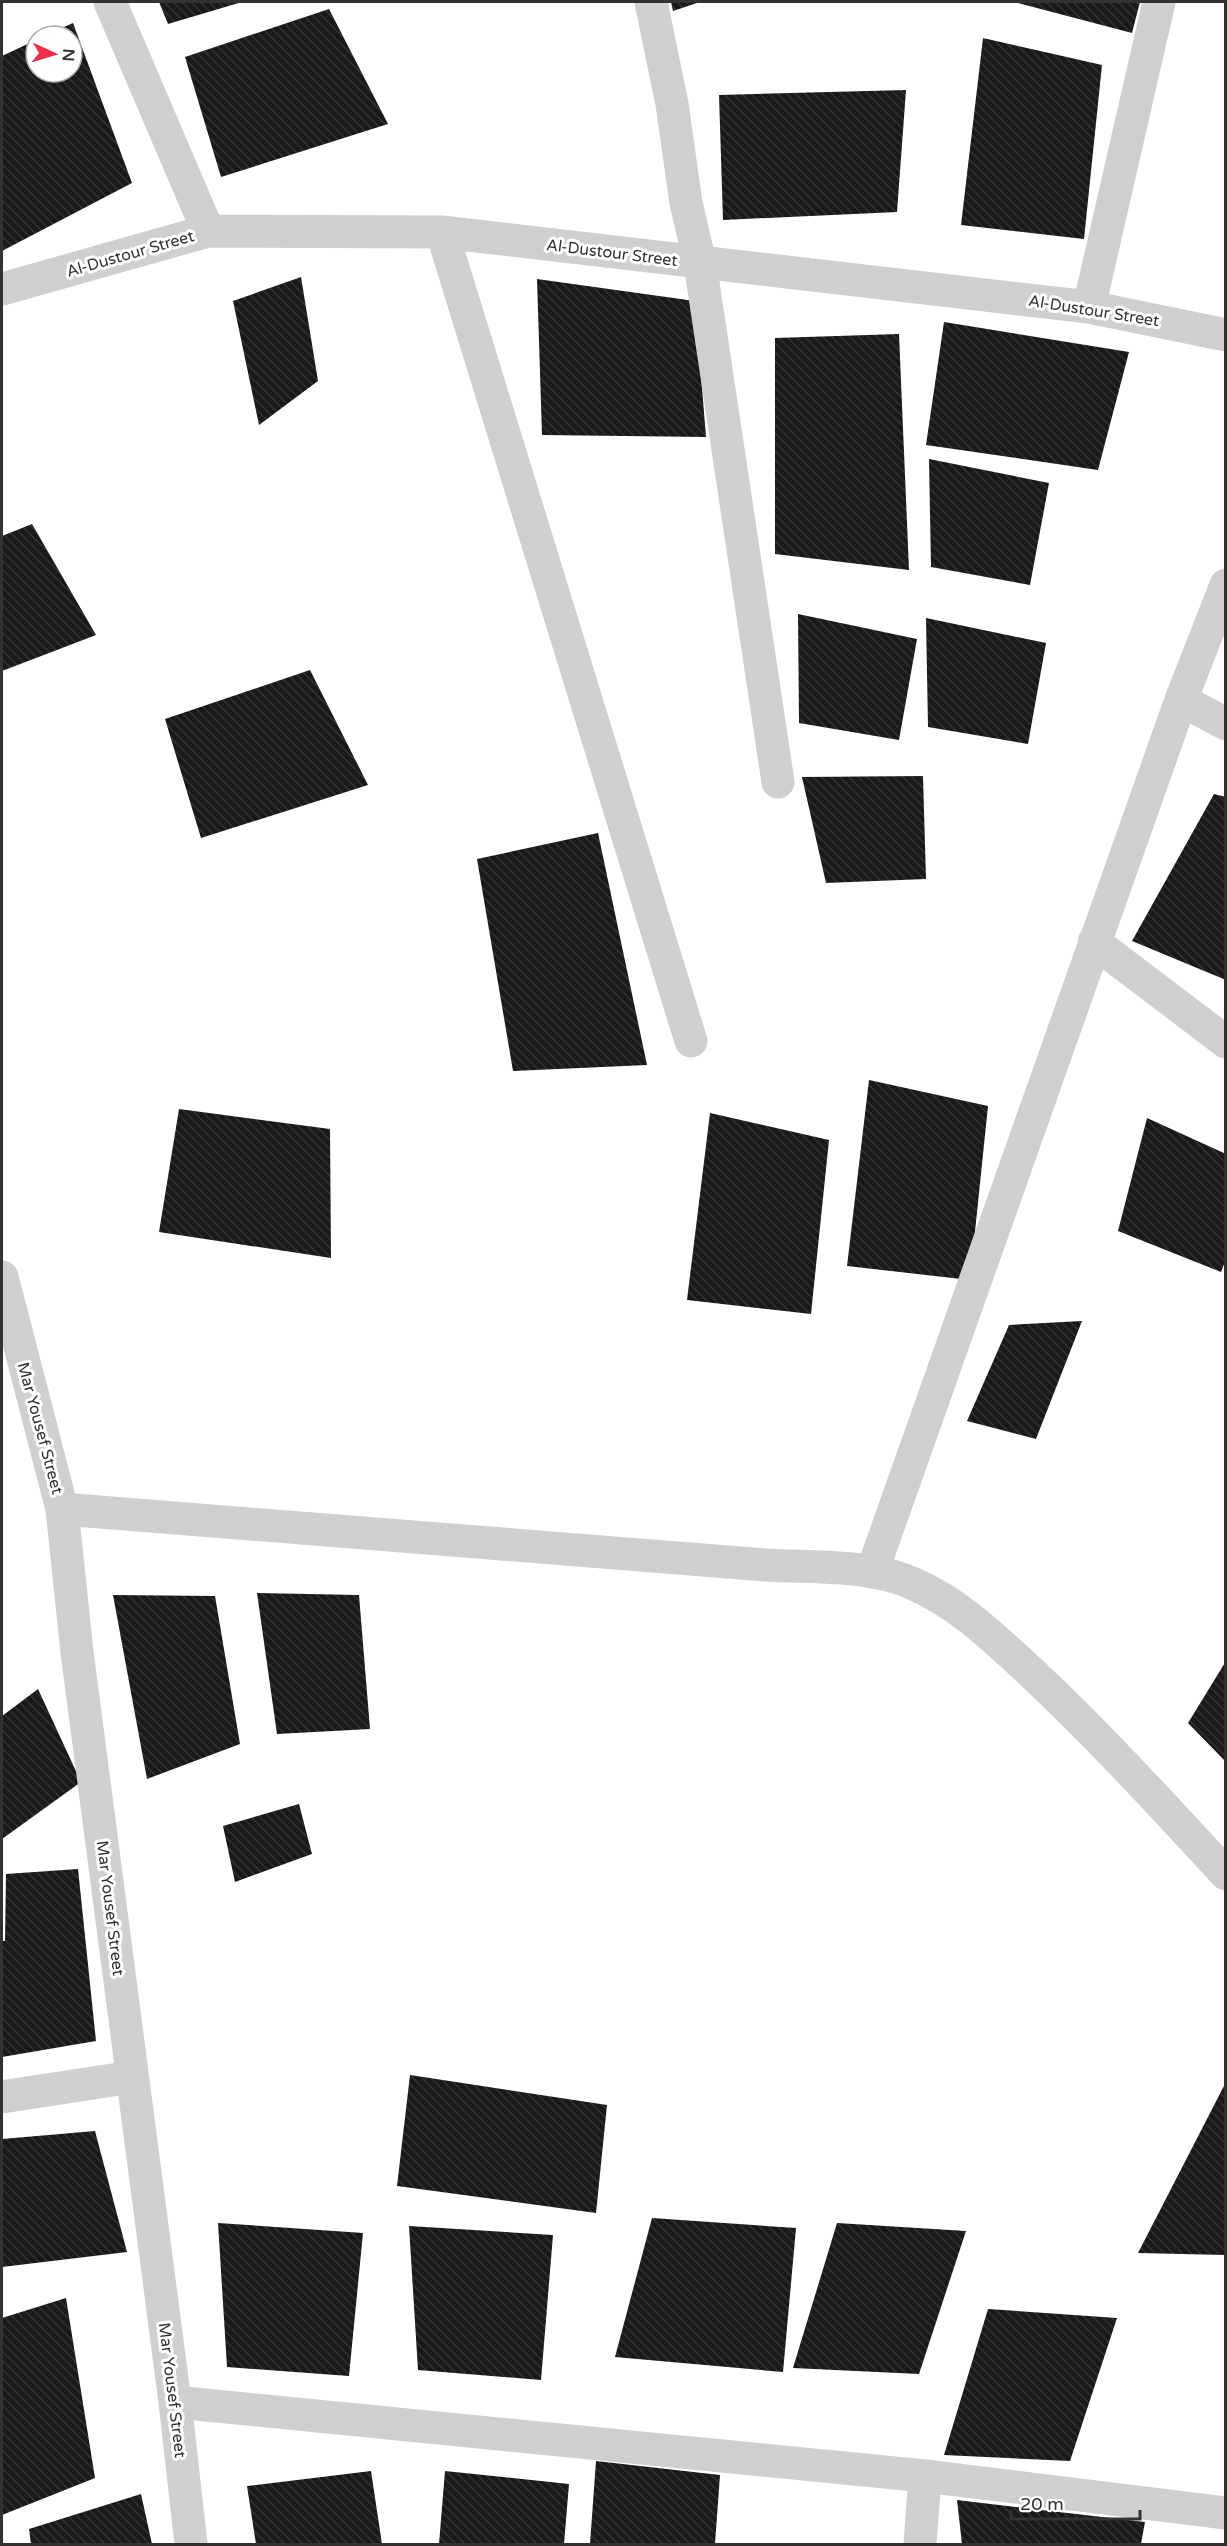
<svg xmlns="http://www.w3.org/2000/svg" width="1227" height="2546" font-family="'Varela Round',sans-serif">
	<style>
		.building { fill: url(#building-back-hatch) }
		.lines { fill: none; stroke-linecap: round; stroke-linejoin: round }
		.street { stroke: #cfcfcf; stroke-width: 33 }
		.labels { text-anchor: middle; stroke-width: 6; stroke-linejoin: round; paint-order: stroke }
		.street-label { font-size: 16px; fill: #323232; stroke: #fff }
	</style>
	<defs>
		<pattern id="building-back-hatch" width="6" height="6" patternUnits="userSpaceOnUse" patternTransform="scale(1.5)"><rect width="6" height="6" fill="#191919"/><path d="M-1 5l2 2M0 0l6 6M5-1l2 2" fill="none" stroke="#323232"/></pattern>
	</defs>
	<rect width="100%" height="100%" fill="#fff"/>
	<!-- building -->
	<path class="building" d="M159 2H242L168 24Z
		M671 2H700L673 11Z
		M1014 2H1140L1132 33Z
		M329 9 388 124 221 177 185 57Z
		M73 23 132 183 2 251V56L36 40V72H72V36H44Z
		M983 38 1102 65 1084 239 961 225Z
		M906 90 897 212 723 220 719 95Z
		M301 277 318 381 259 425 233 301Z
		M537 279 695 301 706 437 542 435Z
		M944 322 1129 352 1098 470 926 445Z
		M899 334 909 570 775 554V338Z
		M929 459 1049 483 1030 585 931 567Z
		M32 524 96 635 2 671V536Z
		M798 614 917 639 899 740 799 723Z
		M926 618 1046 643 1028 744 928 727Z
		M310 670 368 785 201 838 165 719Z
		M923 776 926 879 826 883 802 777Z
		M1214 794 1226 797V980L1132 941Z
		M598 833 647 1065 513 1071 477 859Z
		M869 1080 988 1106 970 1280 847 1266Z
		M179 1109 330 1129 331 1258 159 1232Z
		M710 1113 829 1140 811 1314 687 1300Z
		M1147 1118 1226 1154V1259L1221 1272 1118 1231Z
		M1082 1321 1036 1439 967 1421 1009 1325Z
		M257 1593 359 1595 370 1729 277 1734Z
		M113 1595 215 1596 240 1744 147 1779Z
		M1226 1661V1762L1188 1723Z
		M38 1689 81 1782 2 1839V1716Z
		M299 1804 312 1854 235 1882 223 1826Z
		M78 1869 96 2041 2 2057V1941H5L6 1874Z
		M410 2075 607 2105 596 2213 397 2186Z
		M1226 2082V2255L1138 2253Z
		M95 2131 127 2252 2 2267V2139Z
		M652 2218 796 2228 783 2372 615 2357Z
		M218 2223 363 2233 349 2376 227 2367Z
		M837 2223 966 2231 919 2374 793 2368Z
		M409 2226 553 2235 541 2380 418 2370Z
		M66 2298 95 2478 2 2515V2318Z
		M988 2309 1117 2318 1070 2461 944 2455Z
		M596 2461 720 2475 715 2544H590Z
		M371 2471 382 2544H256L247 2486Z
		M445 2471 569 2484 564 2544H439Z
		M141 2494 152 2544H31L29 2529Z
		M957 2500 1145 2522 1141 2544H962Z"/>
	<g class="lines">
		<!-- street -->
		<path class="street" d="M110 2 208 231
			M651 2 672 104 686 203 700 263 778 782
			M442 232 691 1041
			M2 289 208 231 442 232 1089 307 1226 335
			M1089 307 1159 2
			M1181 700 1226 724
			M1094 942 1226 1042
			M2 1277 62 1509 77 1652 175 2402 191 2544
			M62 1509 766 1565C812 1568 872 1564 914 1584 960 1604 997 1641 1033 1674 1101 1738 1163 1806 1226 1874
			M872 1572 1181 700 1226 585
			M2 2097 132 2077
			M175 2402 925 2476 1226 2513
			M920 2544 925 2476"/>
	</g>
	<g class="labels">
		<!-- street labels -->
		<g class="street-label">
			<text transform="translate(612 252) rotate(7)" y="6">Al-Dustour Street</text>
			<text transform="translate(130 253) rotate(-16)" y="6">Al-Dustour Street</text>
			<text transform="translate(1094 310) rotate(9)" y="6">Al-Dustour Street</text>
			<text transform="translate(41 1428) rotate(75)" y="6">Mar Yousef Street</text>
			<text transform="translate(111 1908) rotate(83)" y="6">Mar Yousef Street</text>
			<text transform="translate(173 2390) rotate(83)" y="6">Mar Yousef Street</text>
		</g>
	</g>
	<!-- border -->
	<rect width="1227" height="2546" fill="none" stroke="#323232" stroke-width="6"/>
	<!-- north arrow -->
	<g transform="translate(54 54) rotate(94)"><circle r="28" fill="#ffffff" stroke="#adadad" stroke-width="1.5"/>
	<path d="M0-4.5L10 22L0 15L-10 22Z" fill="#f02c48"/>
	<text y="-9" font-size="16" font-weight="bold" text-anchor="middle" fill="#323232">N</text>
	</g>
	<!-- scale -->
	<path d="M1011 2510v9h129v-9" fill="none" stroke="#323232" stroke-width="3"/>
	<text x="1020" y="2510" font-size="18" fill="#323232" stroke="#ffffff" stroke-width="4.5" paint-order="stroke">20 m</text>
</svg>
